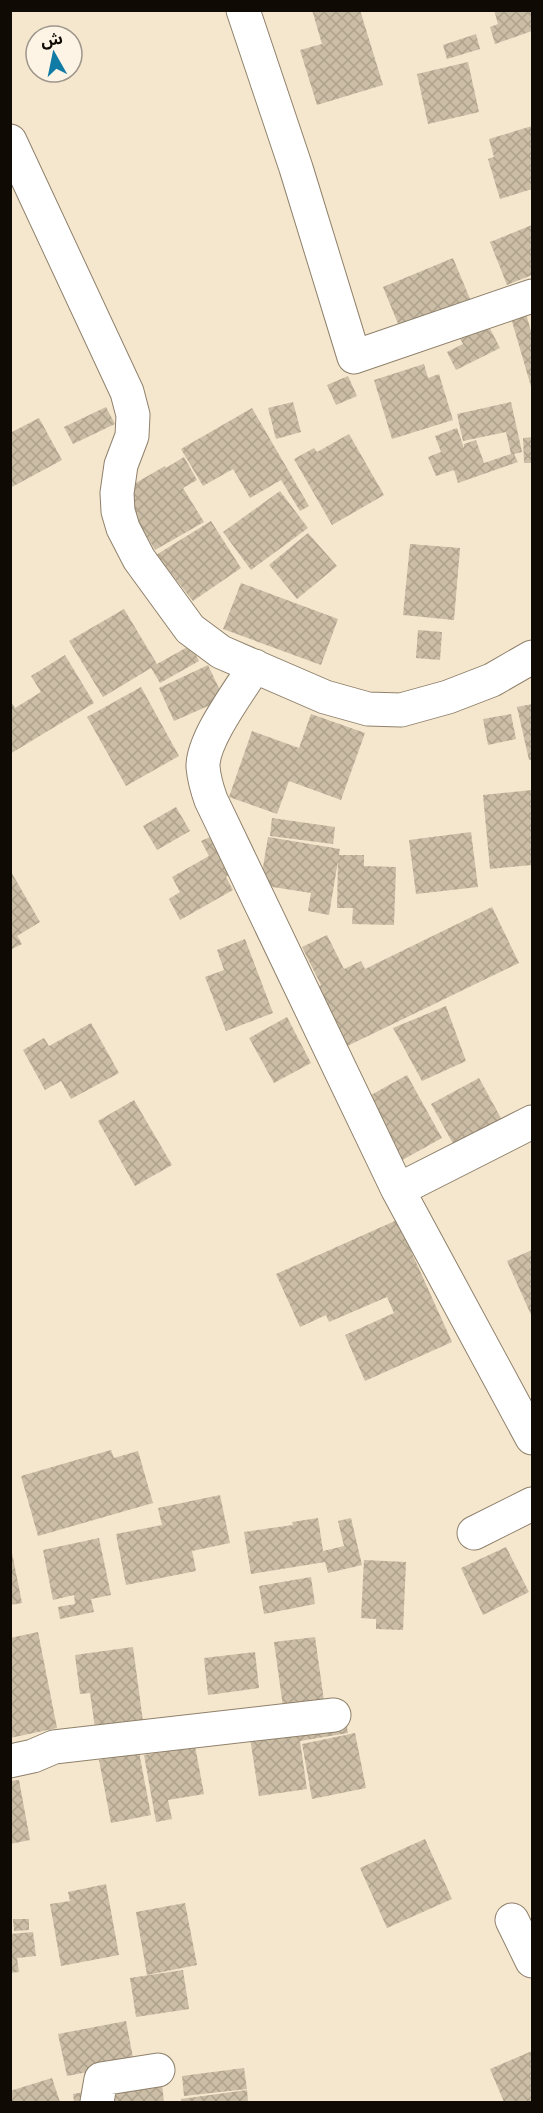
<svg xmlns="http://www.w3.org/2000/svg" width="543" height="2113" font-family="Spectral,'Noto Sans Arabic',serif">
	<style>
		.building { fill: url(#building-cross-hatch) }
		.lines { fill: none; stroke-linecap: round; stroke-linejoin: round }
		.minor-casing { stroke: #8f816b; stroke-width: 35 }
		.minor { stroke: #fff; stroke-width: 33 }
	</style>
	<defs>
		<pattern id="building-cross-hatch" width="8" height="8" patternUnits="userSpaceOnUse" patternTransform="scale(1.5)"><rect width="8" height="8" fill="#ccbea6"/><path d="M0 0l8 8M0 8l8-8" fill="none" stroke="#aea28d"/></pattern>
	</defs>
	<rect width="100%" height="100%" fill="#f5e6ce"/>
	<!-- building -->
	<path class="building" d="M312 10H360L383 85 317 105 300 50 322 44Z
		M494 10H532V31L495 44 490 27 498 24Z
		M476 34 480 49 447 59 443 45Z
		M468 62 479 112 428 124 417 74Z
		M532 126V189L500 199 488 159 494 157 489 139Z
		M532 225V275L507 285 490 242Z
		M453 258 473 306 403 336 383 287Z
		M526 314 531 331H532V390L511 318Z
		M485 319 500 348 456 370 447 352 463 344 457 333Z
		M424 364 428 378 439 374 453 420 392 439 374 380Z
		M348 376 357 396 336 405 327 385Z
		M293 402 301 432 276 439 268 408Z
		M511 402 522 452 514 454 518 462 458 483 454 470 436 476 428 457 441 452 435 436 457 428 464 448V444L476 440 484 463 511 454 506 432 463 441 457 414Z
		M106 407 115 424 73 444 64 427Z
		M252 408 309 506 300 511 281 480 250 498 233 469 203 486 181 449Z
		M39 418 62 460 10 488V433Z
		M349 434 384 495 332 525 294 459 314 448 317 452Z
		M532 437V463H524L523 438Z
		M184 457 197 480 183 488 204 522 155 550 120 492 165 466 166 468Z
		M280 491 308 528 251 570 223 532Z
		M211 521 241 568 193 601 156 555Z
		M308 533 337 566 297 599 269 565Z
		M410 544 460 548 454 620 403 615Z
		M241 583 338 619 321 665 223 629Z
		M124 609 157 664 191 645 199 661 160 683 151 668 103 697 69 641Z
		M418 630 442 632 440 660 416 658Z
		M65 655 94 703 10 754V700L15 708 41 692 31 676Z
		M208 665 224 699 174 721 159 688Z
		M141 687 179 756 126 786 87 717Z
		M532 704V760H529L517 707Z
		M311 714 365 733 341 800 289 781 277 814 229 797 252 731 299 748Z
		M511 714 516 739 488 745 483 719Z
		M532 790V865L490 869 483 795Z
		M176 807 190 831 157 850 143 826Z
		M272 818 335 827 333 844 270 836Z
		M471 832 478 887 416 894 409 840Z
		M217 834 234 871 226 877 233 890 180 920 169 899 180 892 172 877 209 856 201 841Z
		M268 837 340 849 339 855H364V866L396 867 394 925 352 924 353 908H337L338 861 329 915 308 911 311 893 260 885Z
		M10 870 40 922 17 936 22 944 10 950Z
		M492 907 519 963 337 1051 308 991 321 985 302 947 327 935 344 969 361 961 365 969Z
		M245 939 273 1013 226 1031 205 977 224 970 217 950Z
		M446 1006 466 1061 422 1081 393 1028Z
		M287 1017 311 1063 274 1083 249 1038Z
		M91 1023 119 1073 71 1099 61 1081 45 1090 23 1050 44 1038 49 1046Z
		M407 1075 442 1138 397 1163 362 1100Z
		M479 1078 502 1120 455 1147 431 1104Z
		M134 1100 172 1165 135 1186 98 1121Z
		M397 1220 452 1342 365 1381 345 1335 394 1313 387 1297 329 1322 326 1315 300 1327 276 1274Z
		M532 1250V1317L507 1261Z
		M111 1450 114 1458 138 1451 153 1503 38 1536 21 1476Z
		M220 1495 230 1543 192 1551 196 1571 126 1585 116 1534 162 1525 158 1508Z
		M318 1518 323 1551 344 1546 338 1521 351 1518 362 1565 328 1573 325 1562 251 1574 244 1532 293 1525 292 1522Z
		M99 1538 111 1595 91 1599 94 1612 60 1619 58 1607 75 1604 74 1595 53 1600 43 1550Z
		M506 1547 529 1592 483 1615 461 1568Z
		M12 1553 22 1603 10 1605V1554Z
		M364 1560 406 1562 403 1630 376 1629V1619L361 1618Z
		M311 1577 315 1604 264 1614 259 1586Z
		M38 1632 57 1728 10 1738V1638Z
		M315 1637 325 1708 284 1714 274 1642Z
		M133 1647 144 1729 96 1735 90 1693 80 1694 75 1655Z
		M255 1652 259 1688 208 1695 204 1658Z
		M345 1718 348 1733 300 1741 307 1789 259 1796 249 1732Z
		M355 1733 366 1788 312 1799 302 1744Z
		M195 1746 204 1794 168 1800 172 1819 156 1822 144 1755Z
		M139 1752 151 1815 111 1823 99 1760Z
		M19 1780 30 1840 10 1844V1781Z
		M425 1839 452 1899 387 1928 360 1868Z
		M106 1884 119 1955 61 1966 50 1904 70 1901 68 1892Z
		M185 1903 197 1965 147 1975 136 1912Z
		M13 1919H29V1930L14 1931Z
		M33 1932 36 1956 17 1958 19 1972 10 1973V1934Z
		M183 1970 189 2009 136 2017 130 1978Z
		M126 2021 134 2063 67 2076 58 2034Z
		M532 2051V2102H504L490 2069Z
		M244 2068 247 2089 184 2096 182 2076Z
		M52 2078 60 2102H10V2091Z
		M162 2084 164 2102H102L101 2091Z
		M247 2090 248 2102H182L181 2099Z
		M91 2091 93 2102H74L73 2094Z"/>
	<g class="lines">
		<defs>
			<path id="minor" d="M243 10 296 168 354 357 532 296
				M10 141 127 392 133 415 132 436 121 465 117 493 118 511 123 528 139 559 190 629 221 652 325 697 368 709 401 710 448 697 492 680 532 657
				M255 666C240 690 202 740 203 767 204 778 207 789 211 800L398 1190 532 1438
				M398 1190 532 1122
				M474 1533 532 1504
				M10 1761 33 1756 54 1747 334 1715
				M512 1920 532 1961
				M97 2102 101 2079 158 2070"/>
		</defs>
		<!-- minor casing -->
		<use href="#minor" class="minor-casing"/>
		<!-- minor -->
		<use href="#minor" class="minor"/>
	</g>
	<!-- border -->
	<rect width="543" height="2113" fill="none" stroke="#0f0a04" stroke-width="24"/>
	<!-- north arrow -->
	<g transform="translate(54 54) rotate(351)"><circle r="28" fill="#fdf4e5" stroke="#9e968b" stroke-width="1.5"/>
	<path d="M0-4.5L10 22L0 15L-10 22Z" fill="#107ca6"/>
	<text y="-9" font-size="16" font-weight="bold" text-anchor="middle" fill="#0f0a04">ش</text>
	</g>
</svg>
